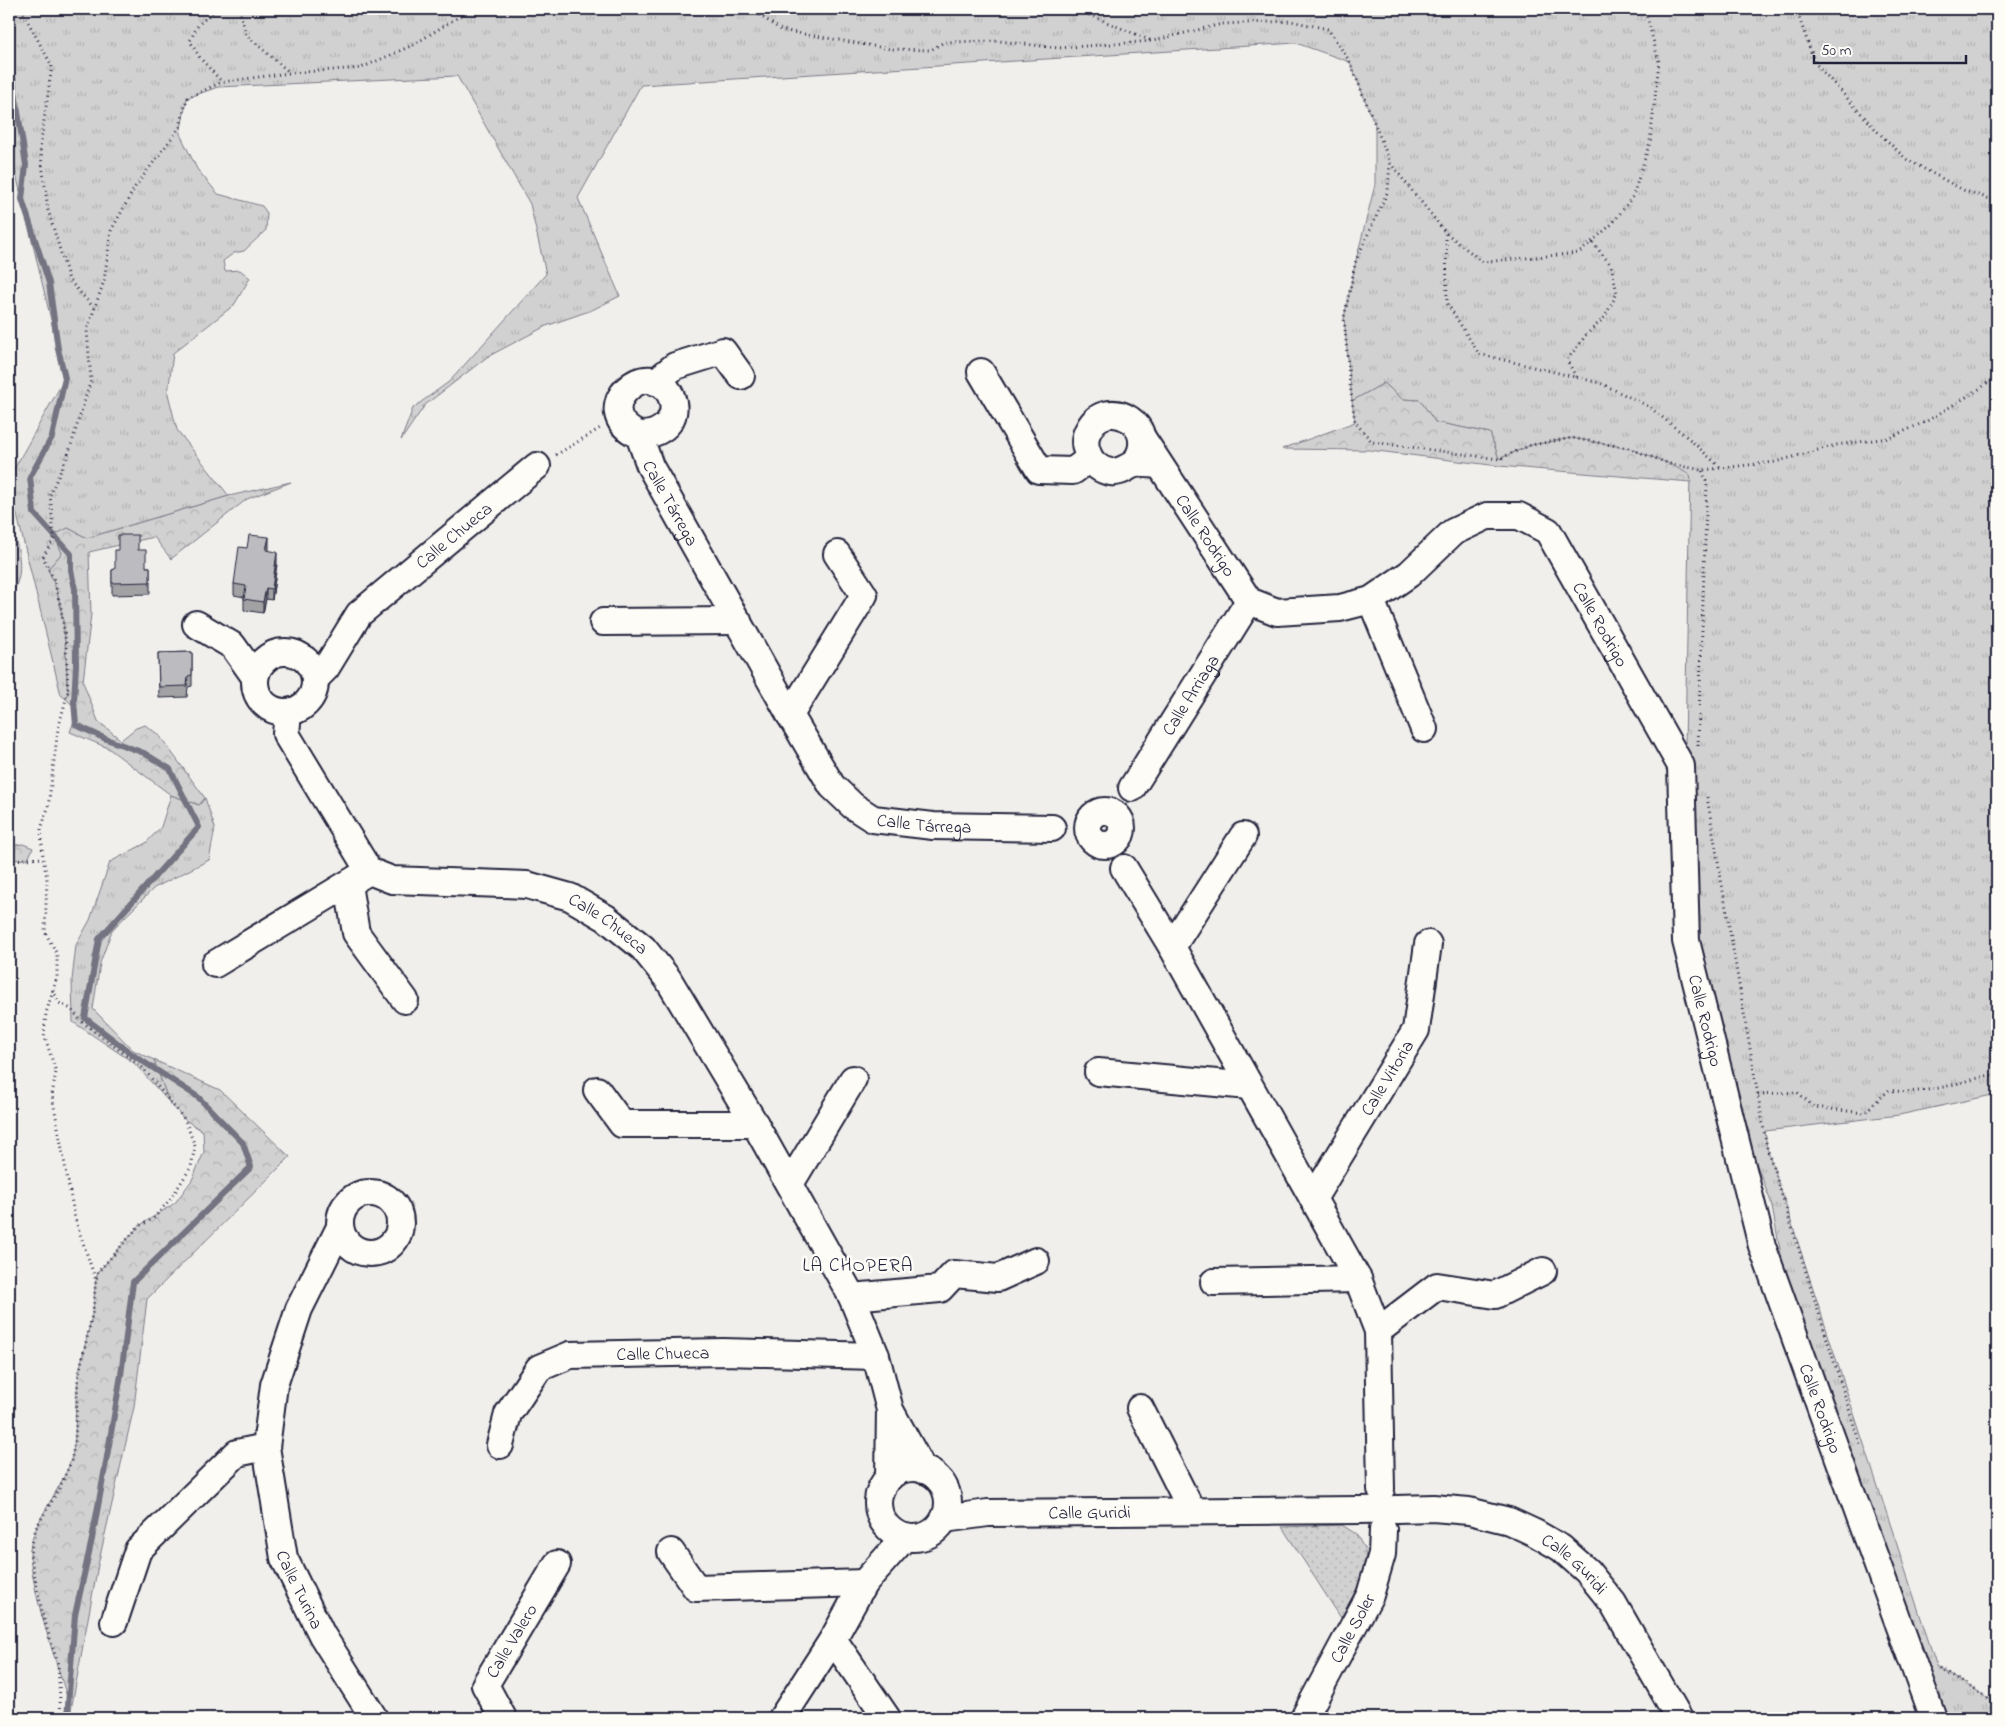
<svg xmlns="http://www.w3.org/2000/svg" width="2006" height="1727" font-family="'Indie Flower',sans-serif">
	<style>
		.grass { fill: url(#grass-tufts); stroke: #7a7a86 }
		.forest { fill: url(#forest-crowns); stroke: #7a7a86 }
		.park { fill: url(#park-dots); stroke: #7a7a86 }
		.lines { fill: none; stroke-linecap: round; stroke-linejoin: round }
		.stream { stroke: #737381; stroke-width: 6 }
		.minor-casing { stroke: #22223b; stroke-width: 30 }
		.path { stroke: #22223b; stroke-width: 3; stroke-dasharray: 1 4; stroke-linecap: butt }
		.minor { stroke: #fdfcf7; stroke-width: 26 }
		.wall { fill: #a2a2a5; stroke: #22223b }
		.shaded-wall { fill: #848486; stroke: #22223b }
		.building { fill: #bcbcc0; stroke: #22223b }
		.labels { text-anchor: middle; stroke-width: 5; stroke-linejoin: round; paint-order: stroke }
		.street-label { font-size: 18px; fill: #22223b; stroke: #fdfcf7 }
		.neighbourhood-label { font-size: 19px; letter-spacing: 1px; fill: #22223b; stroke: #fdfcf7 }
	</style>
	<defs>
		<pattern id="grass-tufts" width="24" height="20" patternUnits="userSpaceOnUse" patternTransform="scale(1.25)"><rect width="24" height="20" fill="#d2d1d1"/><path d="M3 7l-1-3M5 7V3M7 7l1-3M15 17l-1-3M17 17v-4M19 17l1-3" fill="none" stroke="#b4b3b4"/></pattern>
		<pattern id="forest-crowns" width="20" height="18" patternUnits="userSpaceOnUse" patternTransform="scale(1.25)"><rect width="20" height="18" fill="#d2d1d1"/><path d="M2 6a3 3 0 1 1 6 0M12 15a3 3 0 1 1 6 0" fill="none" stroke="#b4b3b4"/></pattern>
		<pattern id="park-dots" width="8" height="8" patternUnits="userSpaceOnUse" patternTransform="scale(1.25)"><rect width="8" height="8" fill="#d2d1d1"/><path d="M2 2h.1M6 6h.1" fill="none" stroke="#b4b3b4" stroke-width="1.8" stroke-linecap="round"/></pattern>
	</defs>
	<rect width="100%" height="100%" fill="#f0efec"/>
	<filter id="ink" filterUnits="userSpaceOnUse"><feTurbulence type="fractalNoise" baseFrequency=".02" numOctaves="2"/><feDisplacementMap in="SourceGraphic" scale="10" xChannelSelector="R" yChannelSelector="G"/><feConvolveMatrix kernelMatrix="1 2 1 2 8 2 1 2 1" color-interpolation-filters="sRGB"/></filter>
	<g filter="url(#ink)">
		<!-- grass -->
		<path class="grass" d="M9 9H1997V1094L1899 1115 1765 1131 1767 1148 1937 1667 1989 1698 1997 1696V1718H1939L1881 1555 1821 1368 1789 1296 1771 1202 1738 1116 1696 936 1685 747 1690 475 1531 445 1499 459 1490 433 1435 422 1420 400 1402 399 1384 383 1352 401 1344 318 1356 260 1375 185V125L1350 62 1296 43 641 85 578 198 620 296 592 310 546 326 487 357 425 405 401 440 413 408 450 381 546 274 530 204 457 76 218 87 187 98 180 134 197 169 218 194 262 206 267 213 266 230 244 251 234 253 223 261 225 271 240 270 250 278 234 305 173 353 168 394 177 430 229 496 87 538 68 528 62 553 48 569C67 607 65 651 68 692L66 699 61 695 9 482V478L65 378 9 145Z
			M171 795 199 805 205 798 215 828 209 860 154 888 112 930 100 963 93 1009 133 1050 154 1060 169 1102 134 1063 73 1022 72 980 76 945 90 920 110 862 146 843 161 827Z"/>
		<!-- forest -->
		<path class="forest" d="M1384 383 1402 399 1420 400 1435 422 1490 433 1499 459 1531 445 1572 438 1628 448 1670 464 1690 475 1691 482 1499 466 1369 450 1282 449 1355 422 1352 401Z
			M291 482 247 499 171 559 154 537 89 552 91 614 83 682 98 721 121 740 136 728 145 725 159 735 205 798 199 805 171 795 108 748 70 732 78 710 66 699 68 692C65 651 67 607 48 569L62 553 54 535 68 528 87 538 229 496Z
			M9 521C16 539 24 563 17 583 16 588 12 593 9 597Z
			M23 844 33 848 28 859 9 860V846Z
			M154 1060 220 1090 290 1157 147 1299 134 1407 98 1565 71 1710 74 1718H67L71 1710C57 1662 35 1606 30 1556 28 1528 61 1490 70 1463 78 1440 74 1415 77 1391 79 1363 88 1337 93 1309 95 1297 94 1283 98 1272L139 1226 175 1203 192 1180 204 1152 203 1131 185 1120 169 1102Z"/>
		<!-- park -->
		<path class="park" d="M1342 1525 1356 1534 1365 1550 1366 1571 1341 1618 1282 1527Z"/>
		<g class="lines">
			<!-- stream -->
			<path class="stream" d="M9 68 13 79 26 165 22 199 49 283 58 349 65 378 52 437 30 477 34 513 71 554V570L75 589 76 665 74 702 76 725 106 739 144 753 170 769 199 827 99 939 85 1018 133 1055 198 1097 243 1143 251 1167 133 1282 121 1375 105 1468 92 1539 75 1615 67 1718"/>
			<defs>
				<g id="minor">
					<path d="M981 372 1039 470 1073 471 1089 459"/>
					<path d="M655 382 675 366 723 351 741 376"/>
					<path id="s1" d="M639 435C660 436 681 420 671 396 650 351 584 411 639 435L650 466 790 715 832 786 853 806 873 819 933 826 1052 828"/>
					<path id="s2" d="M1143 439 1249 601 1277 612 1340 608 1371 600 1409 574 1453 532 1487 516H1519L1548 531 1681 766 1686 941 1762 1246 1933 1718"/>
					<path d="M1134 464C1163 426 1107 394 1089 429 1084 437 1084 445 1088 454 1091 463 1101 471 1111 472 1120 473 1125 468 1132 465 1139 462 1151 465 1159 465"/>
					<path d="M1371 600 1424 729"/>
					<path d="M603 622 738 621"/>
					<path d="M196 624 233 646 255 677"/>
					<circle cx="285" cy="682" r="30"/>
					<path id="s3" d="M315 679 326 668 359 614 537 466"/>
					<path d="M288 712 286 734 369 871"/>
					<path d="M790 715 864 595 837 554"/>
					<path id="s4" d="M1132 788 1249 601"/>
					<circle cx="1105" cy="828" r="17"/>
					<path d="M1124 868 1172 947 1358 1279 1378 1331 1381 1489"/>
					<path d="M348 885 356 933 405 1000"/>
					<path d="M1172 947 1243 836"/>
					<path id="s5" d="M215 964 369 871 392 880 527 885 570 897 606 918 643 948 668 979 755 1124 852 1297 876 1356 890 1410 923 1470"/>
					<path d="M1098 1072 1249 1086"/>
					<path d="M597 1090 622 1124H755"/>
					<path d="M790 1184 853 1079"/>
					<circle cx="370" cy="1223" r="30"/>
					<path id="s6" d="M1313 1199 1416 1030 1428 944"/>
					<path id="s7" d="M340 1227 299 1309 274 1385 266 1447 284 1558 322 1635 374 1718"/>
					<path d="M1214 1282 1358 1279"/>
					<path d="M852 1297 940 1289 954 1274 998 1278 1036 1261"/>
					<path d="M1378 1331 1437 1286 1495 1295 1543 1271"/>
					<path d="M1140 1408 1192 1511"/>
					<path id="s8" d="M500 1445 508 1414 539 1368 570 1355 723 1352 876 1356"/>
					<circle cx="913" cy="1503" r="35"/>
					<path d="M889 1478 890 1410"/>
					<path id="s9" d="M944 1519 988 1513 1361 1510 1433 1508 1469 1511 1509 1521 1535 1533 1561 1548 1587 1571 1613 1603 1679 1718"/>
					<path d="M671 1552 696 1588 864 1583"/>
					<path d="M114 1622 138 1550 237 1453 266 1447"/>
					<path d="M833 1639 887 1718"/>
					<path id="s10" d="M503 1718 485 1685 557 1564"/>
					<path d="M782 1718 833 1639 864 1583 905 1537"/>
					<path id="s11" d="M1304 1718 1370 1595 1382 1554 1383 1530"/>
				</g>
			</defs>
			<!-- minor casing -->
			<use href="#minor" class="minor-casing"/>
			<!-- path -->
			<path class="path" d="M21 9 52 66 40 148 48 210 69 280 94 308
				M216 9 198 25 190 41 200 58 222 82
				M239 9 246 35 289 72
				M751 9 781 30 890 49 931 50 944 42 999 41 1059 48 1152 41 1222 24 1291 21 1328 29 1350 62 1390 162 1388 191 1356 260 1344 318 1349 377 1355 422 1372 442 1499 459 1531 445 1572 438 1628 448 1670 464 1702 470 1721 468 1775 462 1836 445 1889 438 1927 421 1981 388 1997 375
				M1075 9 1152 41
				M1796 9 1815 63 1878 132 1906 159 1965 191 1997 201
				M1390 163 1446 233 1483 262 1579 253 1613 223 1633 196 1650 142 1659 62 1645 9
				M1446 234 1447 303 1479 354 1600 383 1648 406 1687 437 1721 468
				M1576 377 1567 360 1586 335 1605 317 1617 293 1611 265 1592 242
				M556 455 602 427
				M1698 746 1707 484 1702 470
				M1707 797 1767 1148 1860 1444
				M9 860 43 858
				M53 991 46 1013 44 1034 56 1072 52 1095 75 1219 95 1278
				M1758 1094 1797 1092 1814 1107 1864 1113 1889 1090C1923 1096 1957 1083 1990 1075L1997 1077
				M1940 1669 1997 1703
				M61 1718 58 1664 43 1616 30 1554 36 1528 59 1489 71 1462 75 1441 78 1378 93 1311 96 1279 98 1272 139 1226 153 1219 172 1197 191 1167 195 1146 185 1120 143 1068 82 1022 71 1009 59 1003 53 990 57 977V954L45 932 47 878 43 858 41 829 48 808 58 729 68 692 66 644 61 608 54 580 43 557 54 539 50 494 68 455 91 380 87 330 104 281 111 231 135 187 180 127 187 98 222 82 289 73 361 68 413 45 471 9"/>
			<!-- minor -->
			<use href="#minor" class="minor"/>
		</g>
		<!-- wall -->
		<path class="wall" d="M247 548 269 549 268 551 277 564 272 600 266 599 263 613 244 610V597L234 595V584Z
			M138 550 146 567H150V594L112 595V570L115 569Z
			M192 652V686L188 687 187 697 159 698 158 653Z"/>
		<!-- shaded-wall -->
		<path class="shaded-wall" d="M269 537V549L266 562V550Z
			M277 552V564L272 600V589Z
			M266 588V599L263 613V602Z"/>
		<!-- building -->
		<path class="building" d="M118 535H138V550H146V567H150V582L112 583V570L115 569V550H118Z
			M249 535 269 537 266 550 277 552 272 589 266 588 263 602 244 599 246 586 234 584 239 547 247 548Z
			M192 652V675L188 676 187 686 159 687 158 653Z"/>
	</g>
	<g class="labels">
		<!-- street labels -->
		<g class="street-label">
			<text dy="6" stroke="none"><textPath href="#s1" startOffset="248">Calle Tárrega</textPath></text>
			<text dy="6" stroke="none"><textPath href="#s3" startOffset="202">Calle Chueca</textPath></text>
			<text dy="6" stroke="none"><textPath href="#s2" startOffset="115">Calle Rodrigo</textPath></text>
			<text dy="6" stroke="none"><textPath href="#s2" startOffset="635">Calle Rodrigo</textPath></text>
			<text dy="6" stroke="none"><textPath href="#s4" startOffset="110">Calle Arriaga</textPath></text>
			<text dy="6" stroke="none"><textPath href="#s1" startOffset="678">Calle Tárrega</textPath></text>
			<text dy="6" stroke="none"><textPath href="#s5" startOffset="431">Calle Chueca</textPath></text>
			<text dy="6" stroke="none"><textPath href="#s2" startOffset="1055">Calle Rodrigo</textPath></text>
			<text dy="6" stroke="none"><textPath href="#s6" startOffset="142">Calle Vitoria</textPath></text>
			<text dy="6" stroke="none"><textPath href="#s8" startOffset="214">Calle Chueca</textPath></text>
			<text dy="6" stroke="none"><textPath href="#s2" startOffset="1460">Calle Rodrigo</textPath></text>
			<text dy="6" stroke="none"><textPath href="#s9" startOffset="146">Calle Guridi</textPath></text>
			<text dy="6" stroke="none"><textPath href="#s9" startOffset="646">Calle Guridi</textPath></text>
			<text dy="6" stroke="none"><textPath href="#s7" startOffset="382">Calle Turina</textPath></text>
			<text dy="6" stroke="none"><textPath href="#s11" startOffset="102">Calle Soler</textPath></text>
			<text dy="6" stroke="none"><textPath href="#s10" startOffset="89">Calle Valero</textPath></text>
		</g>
		<!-- neighbourhood labels -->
		<g class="neighbourhood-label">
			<text x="858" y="1271">LA CHOPERA</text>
		</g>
	</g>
	<!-- margin -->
	<rect width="2006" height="1727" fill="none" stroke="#fdfcf7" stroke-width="30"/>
	<rect x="15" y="15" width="1976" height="1697" fill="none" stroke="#22223b" stroke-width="2" filter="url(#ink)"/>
	<!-- scale -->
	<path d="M1814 55v8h152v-8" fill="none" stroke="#22223b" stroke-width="2.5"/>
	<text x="1821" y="55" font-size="15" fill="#22223b" stroke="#fdfcf7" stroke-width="4" paint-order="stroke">50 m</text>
</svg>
